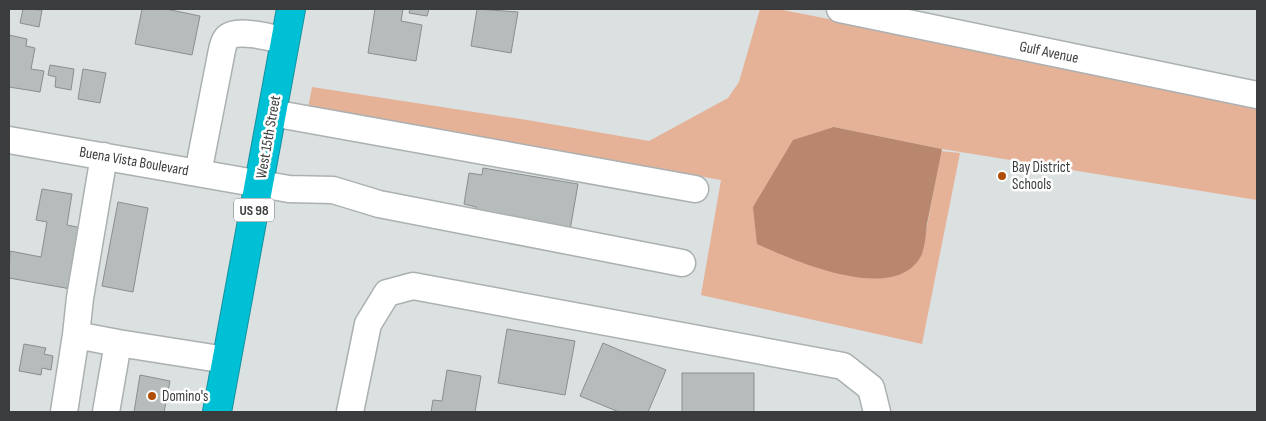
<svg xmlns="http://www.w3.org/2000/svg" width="1266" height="421" font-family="'Sofia Sans Condensed',sans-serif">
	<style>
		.green { fill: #e5b298 }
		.water { fill: #b8876e }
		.building { fill: #b6bbbc; stroke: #8a8e8f }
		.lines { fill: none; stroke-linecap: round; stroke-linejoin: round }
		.minor-casing { stroke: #abb0b1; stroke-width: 29 }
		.highway-casing { stroke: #1492a0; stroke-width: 30 }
		.minor { stroke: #fff; stroke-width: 26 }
		.highway { stroke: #00c0d6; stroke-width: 28 }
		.poi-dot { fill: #af4e07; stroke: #fff; stroke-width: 2 }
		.labels { text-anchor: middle; stroke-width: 5; stroke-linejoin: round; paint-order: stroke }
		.shield { fill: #fff; stroke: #757677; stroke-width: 1 }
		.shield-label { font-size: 14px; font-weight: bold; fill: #3a3c3d }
		.street-label { font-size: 15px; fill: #3a3c3d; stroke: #fff }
		.poi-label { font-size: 15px; fill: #3a3c3d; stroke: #fff; text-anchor: start }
	</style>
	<rect width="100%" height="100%" fill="#dbe0e1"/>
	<!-- green -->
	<path class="green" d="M760 9H778L1257 104V200L942 149 834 127 922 253 941 151 960 153 922 344 701 295 721 180 308 108 312 87 527 120 649 141 728 98 739 82Z"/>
	<!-- water -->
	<path class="water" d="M834 127 942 149C937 174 932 199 927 224 926 233 925 245 922 254 897 307 793 260 757 244L753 207 793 140Z"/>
	<!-- building -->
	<path class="building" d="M23 9 42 10 39 27 20 23Z
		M142 9H166L200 16 192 55 135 44Z
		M375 9H403L401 21 422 25 416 61 368 53Z
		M410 9H429L427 16 409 13Z
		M477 9 518 12 511 53 471 46Z
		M9 35 27 39 26 46 35 48 31 69 44 71 40 92 9 87Z
		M50 65 74 69 71 90 55 87 56 77 48 75Z
		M83 69 106 73 100 103 78 99Z
		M483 168 578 184 570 230 475 214 476 207 464 204 469 173 482 175Z
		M42 189 72 194 67 225 82 228 71 289 9 278 10 251 41 257 47 222 36 220Z
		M118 202 148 208 133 292 102 286Z
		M507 329 575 341 565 395 498 383Z
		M603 343 666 370 648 412H619L580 396Z
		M24 344 46 348 44 354 53 356 51 370 42 368 41 375 19 371Z
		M447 370 481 376 475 412H431L433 400 442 401Z
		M682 373H754V412H682Z
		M140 375 170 381 164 412H134Z"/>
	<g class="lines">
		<defs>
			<path id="minor" d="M840 9 1257 95
				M272 113 695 189
				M9 140 289 189 333 190 379 204 682 263
				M198 173 221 55C222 50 223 43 226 39 234 27 273 38 285 41
				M76 335 80 298 104 156
				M64 412 76 335 118 343
				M106 412 118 343 226 360
				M350 412 368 324 387 293 413 286 843 366 871 388 877 412"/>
			<path id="highway" d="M217 412 291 9"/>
		</defs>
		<!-- minor casing -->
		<use href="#minor" class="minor-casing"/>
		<!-- highway casing -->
		<use href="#highway" class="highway-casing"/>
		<!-- minor -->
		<use href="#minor" class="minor"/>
		<!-- highway -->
		<use href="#highway" class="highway"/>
	</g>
	<!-- markers -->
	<g class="poi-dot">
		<circle cx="1002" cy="176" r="5"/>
		<circle cx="152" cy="396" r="5"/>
	</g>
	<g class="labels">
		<!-- shield labels -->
		<rect class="shield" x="234" y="198.5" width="40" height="23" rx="4"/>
		<g class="shield-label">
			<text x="254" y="215">US 98</text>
		</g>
		<!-- street labels -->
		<g class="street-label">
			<text transform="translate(1049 52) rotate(12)" y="5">Gulf Avenue</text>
			<text transform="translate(268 137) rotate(-80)" y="5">West 15th Street</text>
			<text transform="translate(134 161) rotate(10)" y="5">Buena Vista Boulevard</text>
		</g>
		<!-- poi labels -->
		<g class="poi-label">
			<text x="1012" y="172">Bay District<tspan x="1012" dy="17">Schools</tspan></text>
			<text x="162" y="401">Domino's</text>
		</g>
	</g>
	<!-- border -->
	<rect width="1266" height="421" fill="none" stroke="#3a3c3d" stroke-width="20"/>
</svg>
